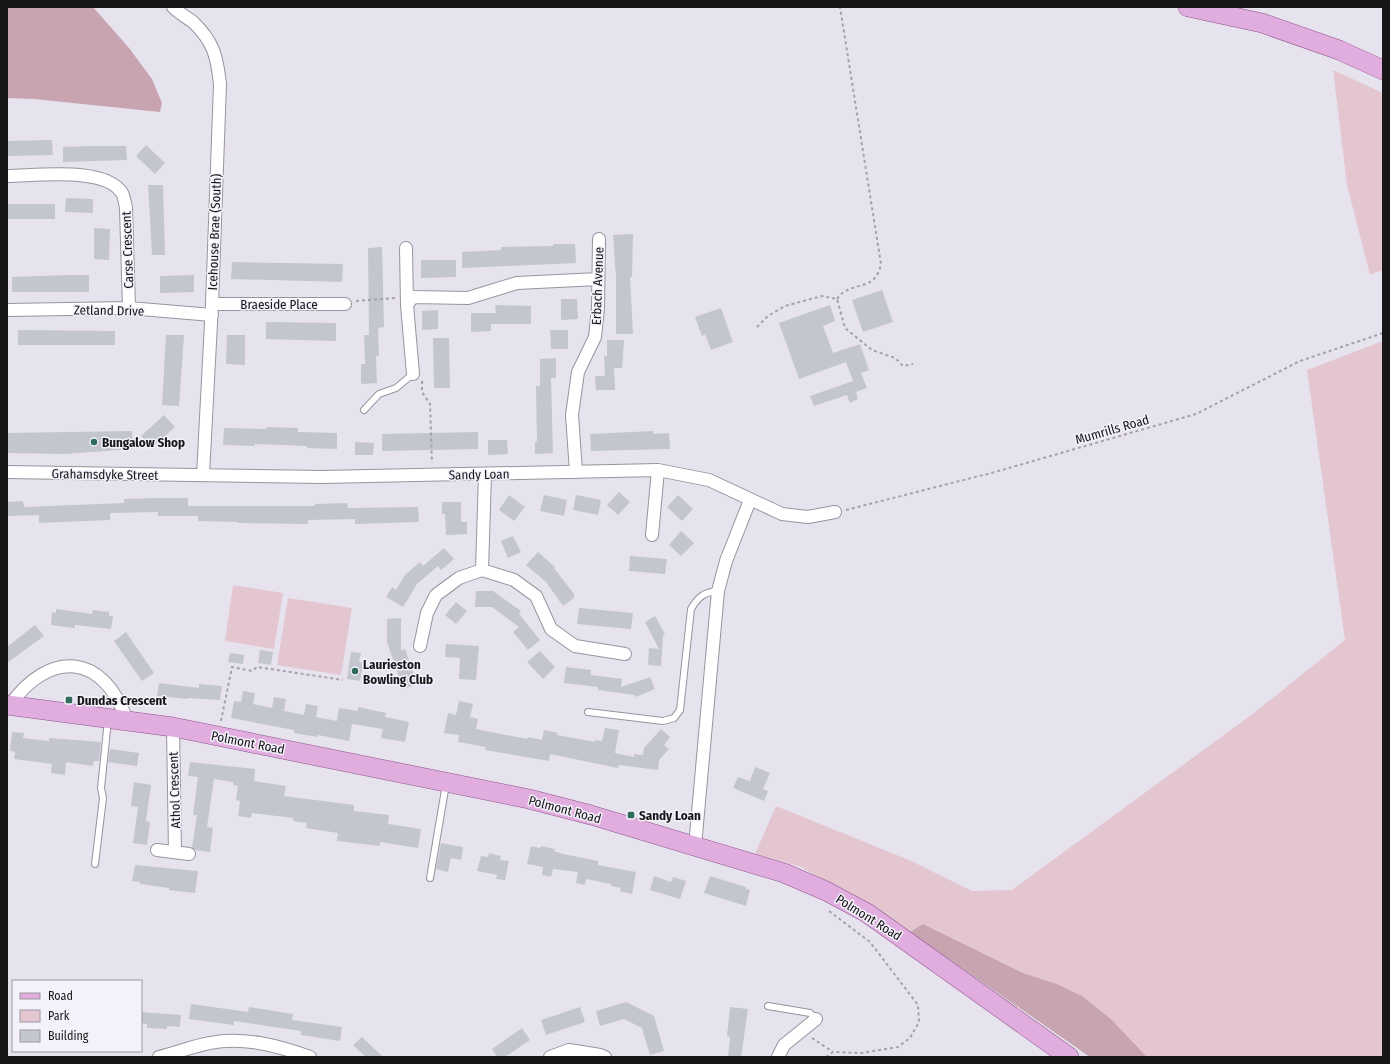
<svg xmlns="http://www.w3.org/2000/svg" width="1390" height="1064" font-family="'Fira Sans Condensed',sans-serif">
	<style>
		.green { fill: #e3c6d0 }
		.forest { fill: #c7a4b0 }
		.building { fill: #c3c5cf }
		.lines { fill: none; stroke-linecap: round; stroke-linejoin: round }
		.service-casing { stroke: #98949e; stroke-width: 8 }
		.minor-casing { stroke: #98949e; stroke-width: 14 }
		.primary-casing { stroke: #8d548b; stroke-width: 20 }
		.path { stroke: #a4a1a9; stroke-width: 2; stroke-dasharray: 3 3; stroke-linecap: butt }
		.service { stroke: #fff; stroke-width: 6 }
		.minor { stroke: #fff; stroke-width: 12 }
		.primary { stroke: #e1acde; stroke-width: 19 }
		.poi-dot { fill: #2f6d5a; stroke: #f4f1fb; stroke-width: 1.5 }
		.labels { text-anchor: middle; stroke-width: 3; stroke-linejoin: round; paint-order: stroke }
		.street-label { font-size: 13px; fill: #171619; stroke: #f4f1fb }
		.poi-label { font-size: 13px; font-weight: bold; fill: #171619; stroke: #f4f1fb; text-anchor: start }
	</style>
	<rect width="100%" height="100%" fill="#e7e3ee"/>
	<!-- green -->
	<path class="green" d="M1333 70 1383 93V270L1370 275 1347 185Z
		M1383 341V1057H1147L1111 1019 1082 996 1057 984 1023 973 923 924 910 932 874 909 801 867 755 854 776 806 909 860 972 891 1012 890 1254 713 1345 640 1307 370Z
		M233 585 283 593 274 649 225 641Z
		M288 598 352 608 341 675 277 665Z"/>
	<!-- forest -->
	<path class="forest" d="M7 7H93L129 48 152 79 162 103 160 112 34 99 7 98Z
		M923 924 1023 973 1057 984 1082 996 1111 1019 1147 1057H1090L910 932Z"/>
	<!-- building -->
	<path class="building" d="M52 140 53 155 7 156V141Z
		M146 145 165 163 155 174 136 156Z
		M90 146H126L127 160 63 162V147Z
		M148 185H163L165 255H152Z
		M66 198 93 199V213L65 212Z
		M7 204H55V219H7Z
		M94 228 110 229 109 260 94 259Z
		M633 234 632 277H630L633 334H616V277L613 235Z
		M553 244H575L576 263 462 268V252L501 250V247L553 246Z
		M382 247 384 327 378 328 379 356H376L377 383 361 384V364H365L364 335H369L368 248Z
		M421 260H456V277L421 278Z
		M232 262 343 264 342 282 231 279Z
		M67 275H89V292H12V277Z
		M194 275V292L160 293V276Z
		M882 290 893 322 863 332 852 300Z
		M561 299H577L578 319 561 320Z
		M495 305 531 306V324H491V331L471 332V313H496Z
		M830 305 835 321 823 326 833 353 860 344 869 370 861 373 867 388 856 392 858 399 850 403 847 395 814 406 810 396 853 381 846 362 799 379 779 323Z
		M721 308 733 342 711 350 705 334 702 336 695 317Z
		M438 310V329L422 330V311Z
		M266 322 336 323V341L266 339Z
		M18 330 115 331V345H18Z
		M550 330H568V349H551Z
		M166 335H184L179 406 162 405Z
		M227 335H245V365L226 364Z
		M433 338H449L450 388H434Z
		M607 340H624L622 368H614L615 390H596L595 376H605L604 356H607Z
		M556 358V378H551L553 453 535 454V442L537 441 536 386H540V359Z
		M164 415 175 427 152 448 141 436Z
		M266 427 298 428V432L337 433V449L307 448V446L255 444V446L223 445 224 428 266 429Z
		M132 431 133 449 64 454 7 453V433Z
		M653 431V434L669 433 670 449 591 451 590 434Z
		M478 432V449L382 451V434Z
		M488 440H507L508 454 488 455Z
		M355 442 374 443 373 455H355Z
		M619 492 630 502 618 515 607 505Z
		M509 495 525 507 514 521 499 510Z
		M544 495 567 500 564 516 540 511Z
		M576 495 601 500 598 515 573 510Z
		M678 495 693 509 682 521 667 507Z
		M158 498H188V506H315V504L347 503 348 508 418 507 419 522 355 524V519L308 520V524L238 523V522L198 521V516H158V512L110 513V520L39 523V515L7 516V502L23 501 24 507 124 503V499Z
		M442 502H461V522H467V534L446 535 445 514H442Z
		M681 531 694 543 681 556 669 545Z
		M513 536 521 552 508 558 501 541Z
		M444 548 454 559 441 570 438 566 417 584 403 607 386 597 392 587 396 590 405 575 420 562 423 566Z
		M538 552 555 567 554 568 574 594V598L563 606 546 582 526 565Z
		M630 556 667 559 665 574 629 571Z
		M476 591H493L521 611 519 614 540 640 528 650 513 632 519 627 492 607H475Z
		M456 602 467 611 456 624 445 615Z
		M579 608 633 613 631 629 577 624Z
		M56 609 92 614 93 610 109 612V616H113L111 629 75 625V628L51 625 52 612 56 613Z
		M655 616 665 634 663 635 661 666 648 665 649 648 659 649 645 622Z
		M401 618V650L405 649 417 684 403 689 387 642V619Z
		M35 625 44 636 7 663V647Z
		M126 632 154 673 142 681 114 641Z
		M446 644 479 646 476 680 459 679 460 658 445 657Z
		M260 650 273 652 271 665 258 663Z
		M540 651 555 667 543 679 527 662Z
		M351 652 361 653 359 662 363 663 360 681 347 679Z
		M230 653 244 655 243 664 228 662Z
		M566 667 591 670V675L622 679 621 687 650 677 655 689 636 697 635 695 598 690V687L564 683Z
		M159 683 199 688V684L222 686 220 700 188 698V699L157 696Z
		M243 691 255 693 253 704 272 708 274 697 286 699 284 711 304 715 306 704 318 706 316 717 337 721 339 708 358 711V707L386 713 385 717 409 722 405 742 381 738 383 729 352 724 349 741 318 735 317 737 294 733V730L231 718 234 701 241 702Z
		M459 701 473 704 470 717 478 719 476 729 527 739 528 737 542 740 544 730 558 733 557 735 595 742V740L602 741 605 728 619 730 615 753 634 757V754L643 755 644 748 661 729 670 737 664 745 669 749 659 760 658 770 619 765 618 768 550 754 549 761 485 750 486 747 458 742 459 735 444 733 448 713 456 715Z
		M12 732 24 733 23 738 49 741V738L101 742 99 761H94L93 766 66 762 65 775 51 773 52 764 14 759 15 752 10 751Z
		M110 749 139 753 137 766 108 762Z
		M190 762 255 769 254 781 286 786 284 796 354 805V811L389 815 388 824 421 829 418 848 380 842V846L337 841 338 833 306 828 307 823 293 821V818L252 813 251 818 238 816 240 801 236 800 238 786 233 785V782L214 779 207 827 213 828 210 852 195 850 192 848 197 815H193L198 777 188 776Z
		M755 767 770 773 763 789 768 791 764 801 733 788 738 777 750 781Z
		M134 782 151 785 146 821 150 822 147 845 133 843 138 807 131 806Z
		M441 843 463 847 461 860 451 858 448 872 436 869Z
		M531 846 540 848 541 846 555 849 554 851 563 854 598 861V865L636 872 632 894 620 891 621 888 611 886V884L586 879 585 885 576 883 578 872 553 869 551 877 542 875 543 867 527 864Z
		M489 853 501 856 500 860 509 861 505 880 496 879 497 875 477 871 481 856 488 857Z
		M135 865 198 871 195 893 169 890V888L140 884V882L132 881Z
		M654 876 671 882 673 877 686 881 680 899 650 890Z
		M710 876 746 887V889L750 890 746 906 704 893Z
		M626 1002 654 1016 664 1051 650 1055 642 1028 624 1019 600 1026 596 1011Z
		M191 1004 248 1012 249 1007 293 1014 292 1020 342 1027 340 1041 301 1035V1031L234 1021V1025L189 1019Z
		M580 1007 585 1022 546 1035 541 1020Z
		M730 1007 748 1009 741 1057H728L730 1037 727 1036Z
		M141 1012 181 1015 180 1027 167 1026V1029L147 1028V1024L141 1023Z
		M522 1028 530 1040 505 1057H497L492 1049Z
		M362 1037 383 1057H366L353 1045Z"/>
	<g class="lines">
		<defs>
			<path id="service" d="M364 410 379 394 396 388 413 374
				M588 712 663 721 674 718 680 710 691 609C698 597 704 592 718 591
				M95 864 103 798 101 788 108 720
				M430 878 446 784
				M768 1006 810 1013 816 1019"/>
			<path id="minor" d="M173 7C179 13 186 17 193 22 214 42 217 57 220 84L212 304 203 475
				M7 176C35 176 105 166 122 193 124 196 125 203 126 208L129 308
				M406 248 407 305
				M212 304H345
				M7 310 129 308 212 315
				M413 374 407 305 413 297 468 298 517 283 598 279
				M7 472 323 477 658 470 709 480 782 514 808 517 835 512
				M576 472 572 415 578 372 595 337 598 308 599 239
				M652 535 658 470
				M482 570 485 474
				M420 646 427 613 436 595 459 578 482 570 514 580 536 596 551 629 575 646 625 654
				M10 705C50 649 104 653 127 721
				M173 727 175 852
				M695 846 718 591 726 561 750 500
				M157 850 189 854
				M159 1057C176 1053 193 1046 210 1043 243 1036 279 1046 310 1057
				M550 1057 569 1050 600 1055 605 1057
				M778 1057 784 1045 816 1019"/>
			<path id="primary" d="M1188 7 1262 23 1339 50 1383 70
				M7 705 173 727 529 799 591 815 784 873 826 891 867 913 1069 1057"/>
		</defs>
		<!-- service casing -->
		<use href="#service" class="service-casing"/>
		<!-- minor casing -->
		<use href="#minor" class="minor-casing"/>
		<!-- primary casing -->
		<use href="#primary" class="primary-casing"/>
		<!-- path -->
		<path class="path" d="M837 299C851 279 875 294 881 264L840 7
			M356 301 395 298
			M757 327 768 316 785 306 822 296 837 299 845 328 872 350 895 358 903 366 913 364
			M422 381V392L430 404 432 463
			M846 510 995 472 1196 414 1300 361 1383 333
			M221 721 232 667 252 671 257 667 343 680
			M812 1038 833 1052
			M826 1057 833 1052 862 1053 898 1047 910 1038 919 1022 918 1005 870 942 829 911"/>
		<!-- service -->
		<use href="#service" class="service"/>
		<!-- minor -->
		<use href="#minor" class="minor"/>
		<!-- primary -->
		<use href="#primary" class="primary"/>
	</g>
	<!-- markers -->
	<g class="poi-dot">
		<circle cx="94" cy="442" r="4"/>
		<circle cx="355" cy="671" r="4"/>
		<rect x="65" y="696" width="8" height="8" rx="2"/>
		<rect x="627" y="811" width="8" height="8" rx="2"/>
	</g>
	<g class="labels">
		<!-- street labels -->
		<g class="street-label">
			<text transform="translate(214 232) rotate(-88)" y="5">Icehouse Brae (South)</text>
			<text transform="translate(127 250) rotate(-92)" y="5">Carse Crescent</text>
			<text transform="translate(597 286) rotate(-88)" y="5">Erbach Avenue</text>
			<text x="279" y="309">Braeside Place</text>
			<text transform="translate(109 310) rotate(1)" y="5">Zetland Drive</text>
			<text transform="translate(1112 429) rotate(-16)" y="5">Mumrills Road</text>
			<text transform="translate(105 474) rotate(1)" y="5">Grahamsdyke Street</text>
			<text transform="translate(479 474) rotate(-1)" y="5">Sandy Loan</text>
			<text transform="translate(248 742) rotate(11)" y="5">Polmont Road</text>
			<text transform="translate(174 790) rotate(-92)" y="5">Athol Crescent</text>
			<text transform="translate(565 809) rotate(15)" y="5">Polmont Road</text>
			<text transform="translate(869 917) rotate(32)" y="5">Polmont Road</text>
		</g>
		<!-- poi labels -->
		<g class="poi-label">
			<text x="102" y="447">Bungalow Shop</text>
			<text x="363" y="669">Laurieston<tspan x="363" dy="15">Bowling Club</tspan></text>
			<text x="77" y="705">Dundas Crescent</text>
			<text x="639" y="820">Sandy Loan</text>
		</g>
	</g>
	<!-- border -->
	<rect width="1390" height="1064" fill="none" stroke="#171619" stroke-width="16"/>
	<!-- legend -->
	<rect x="12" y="980" width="130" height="72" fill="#f4f1fb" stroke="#9c99a1"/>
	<rect x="20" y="993" width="20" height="6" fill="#e1acde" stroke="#9c99a1"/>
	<text x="48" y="1000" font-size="12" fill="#171619">Road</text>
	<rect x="20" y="1010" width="20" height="12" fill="#e3c6d0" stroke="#9c99a1"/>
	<text x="48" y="1020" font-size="12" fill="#171619">Park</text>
	<rect x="20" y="1030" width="20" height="12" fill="#c3c5cf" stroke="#9c99a1"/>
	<text x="48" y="1040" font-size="12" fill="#171619">Building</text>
</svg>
